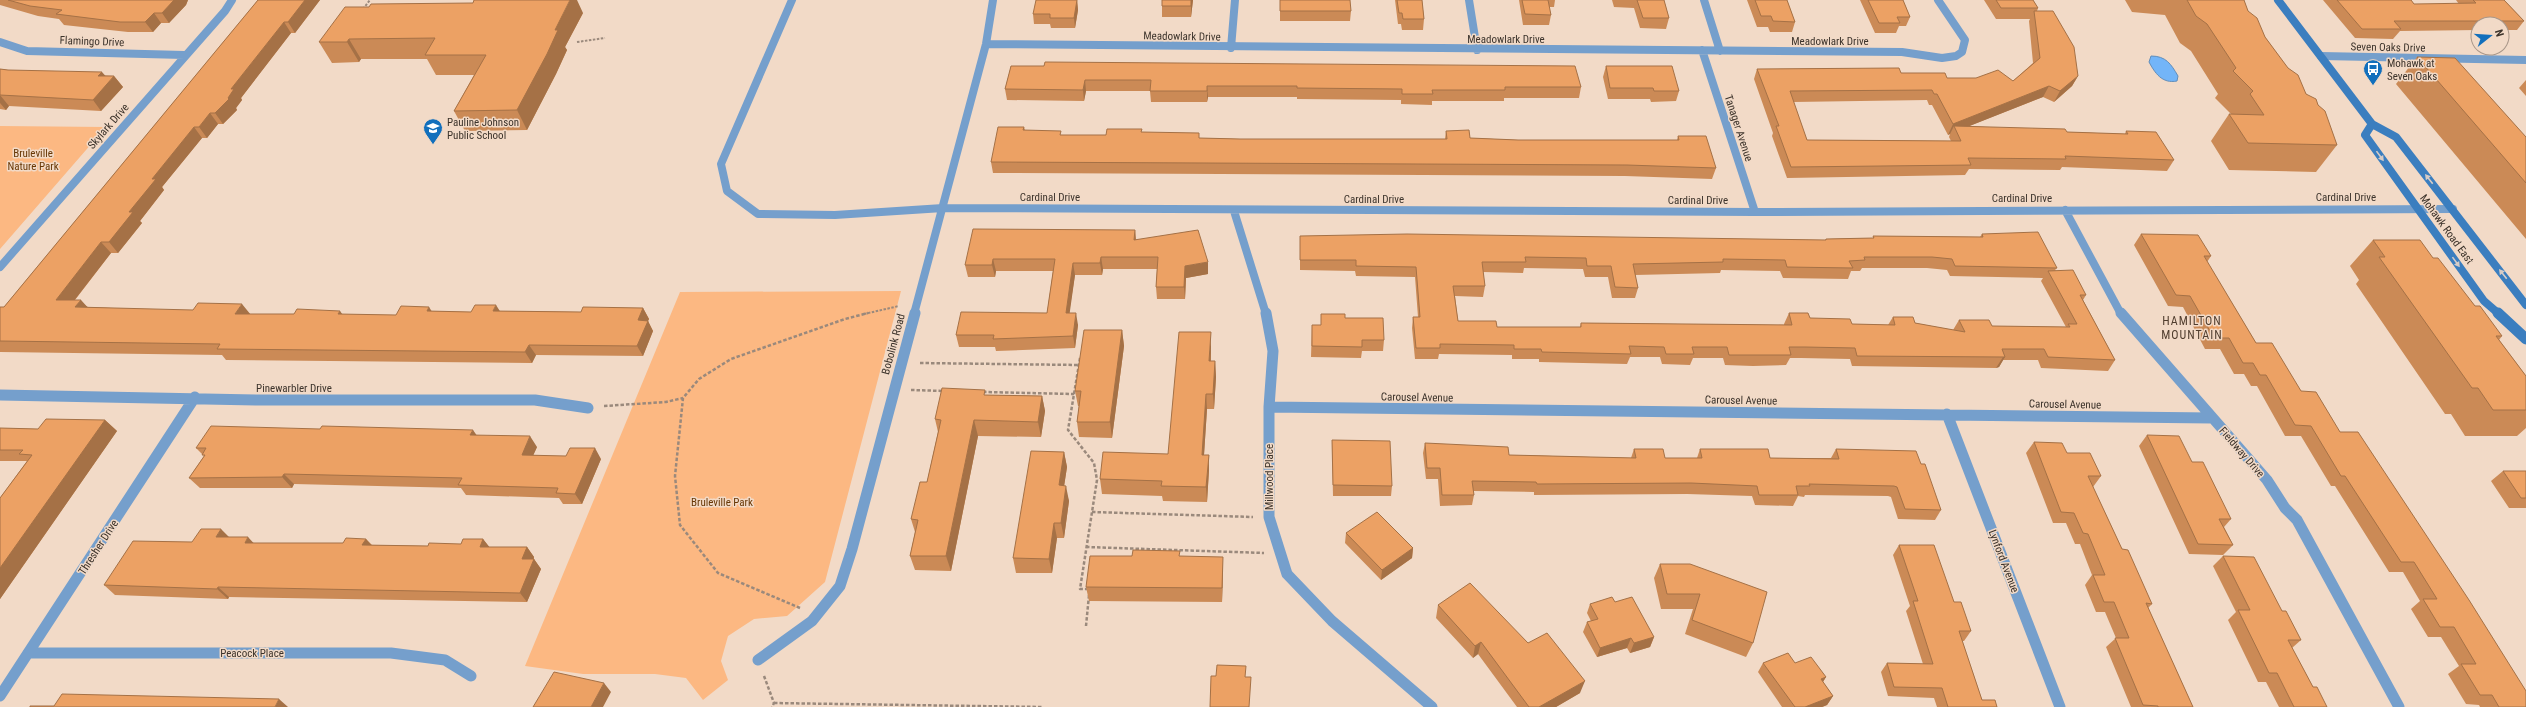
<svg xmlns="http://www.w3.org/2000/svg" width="2526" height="707" font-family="'Roboto Condensed',sans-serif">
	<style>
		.green { fill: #fcb882 }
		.water { fill: #73b5f8; stroke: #628eba }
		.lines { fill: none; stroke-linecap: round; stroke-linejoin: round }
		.path-far1 { stroke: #9a897c; stroke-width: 2; stroke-dasharray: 2.5 1.5; stroke-linecap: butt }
		.path { stroke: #9a897c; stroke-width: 2.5; stroke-dasharray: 3.5 2; stroke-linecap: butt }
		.minor-far1 { stroke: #759fcc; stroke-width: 8 }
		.minor { stroke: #759fcc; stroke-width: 11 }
		.secondary-far1 { stroke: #3b7ebf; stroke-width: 8 }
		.secondary { stroke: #3b7ebf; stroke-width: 11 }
		.wall { fill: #cb8a56; fill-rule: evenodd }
		.shaded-wall { fill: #a57146 }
		.building { fill: #eca164; stroke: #a57146 }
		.oneway { fill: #d7ccc6 }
		.labels { text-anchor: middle; stroke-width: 3; stroke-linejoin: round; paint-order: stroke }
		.street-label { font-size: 11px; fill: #3c332b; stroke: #f2dac7 }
		.poi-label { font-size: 11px; fill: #3c332b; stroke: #f2dac7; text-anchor: start }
		.park-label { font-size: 11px; fill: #673705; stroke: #f2dac7 }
		.neighbourhood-label { font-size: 12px; letter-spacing: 1px; fill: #503d2e; stroke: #f2dac7 }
	</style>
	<rect width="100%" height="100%" fill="#f2dac7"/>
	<!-- green -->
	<path class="green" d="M0 126 106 127 0 249Z
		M901 291 825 582 787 616 754 619 728 636 721 661 728 680 703 700 686 678 655 674H583L525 666 680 292Z"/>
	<!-- water -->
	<path class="water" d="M2151 56C2166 56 2171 64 2178 76L2177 81C2162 84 2155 73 2149 62Z"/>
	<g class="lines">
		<!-- path-far1 -->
		<path class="path-far1" d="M363 9 370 0
			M577 42 605 38
			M864 314 899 306"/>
		<!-- path -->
		<path class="path" d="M1080 358 1068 430 1094 463 1097 480 1080 589H1089
			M920 363 1079 365
			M911 390 944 391
			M983 392 1074 394
			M604 406 666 402 683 398
			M1092 512 1253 517
			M1086 547 1264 553
			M800 608 718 573 680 525 675 476 683 398 699 379 731 359 845 319 868 313
			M1086 626 1089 595
			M764 676 774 703 772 707
			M774 703 1042 707"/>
		<!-- minor-far1 -->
		<path class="minor-far1" d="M792 0 721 164 727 191 758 214 835 215 943 208 1755 212 2453 209
			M1469 0 1477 50
			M1704 0 1720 51
			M0 42 27 51 184 55
			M986 44 1902 52 1942 58 1956 56 1962 52 1965 40 1938 0
			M1231 48 1235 0
			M1702 50 1755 212
			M2321 56 2526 60
			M2065 210 2121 314
			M1234 211 1266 314
			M0 267 225 11 232 0
			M914 314 986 44 993 0"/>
		<!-- minor -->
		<path class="minor" d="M1266 313 1273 351 1269 407V517L1287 574 1332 621 1432 707
			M2121 313 2267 480 2285 508 2297 520 2399 707
			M0 395 257 400H535L588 408
			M1269 407 2212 418
			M1947 414 2060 707
			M28 653H391L445 660 471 676
			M758 660 812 621 840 586 852 549 915 313
			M0 696 195 397"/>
		<!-- secondary-far1 -->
		<path class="secondary-far1" d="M2278 0 2372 124 2396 137 2526 305
			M2372 124 2365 135 2484 301 2499 314"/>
		<!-- secondary -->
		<path class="secondary" d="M2498 313 2526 339"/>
	</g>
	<!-- wall -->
	<path class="wall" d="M0 0H188L186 5 169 23H161L153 32H128L64 25 59 19 38 16 0 5Z
		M258 0H320L295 33H291L241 98 242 100 236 108 237 110 223 124H218L207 138H202L162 187 164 190 140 221 142 223 118 253H111L75 300 88 307 250 314 396 315 432 311 471 312 500 311 581 312 643 308 649 319 648 321 653 331 643 356 536 355 532 363 226 360 222 355 0 352V307H4Z
		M1077 0 1078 10 1075 28H1051L1050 24H1034L1033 14Z
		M1162 0H1193L1191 17H1162Z
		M1280 0 1351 11 1350 21H1280Z
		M1395 0H1422L1424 19 1423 30H1402L1401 24H1398Z
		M1519 0H1555L1554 7H1549L1551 15 1549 25H1523Z
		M1612 0H1664L1669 18 1666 29 1640 28 1634 8 1614 7Z
		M1747 0H1787L1795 22 1792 32H1770L1768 27H1757Z
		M1860 0H1903L1910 17 1906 26H1899L1896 33H1875Z
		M1984 0H2033L2038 8 2037 11 2078 76 2072 86 2054 102 2043 97 1969 126 2067 132 2125 134 2126 131 2174 160 2167 171 2062 167 2060 170 1969 169 1965 175 1787 178 1772 136 1773 133 1754 79 1757 69 1901 73 1947 78 2013 81 2033 63 2029 21 2030 19H1996ZM1927 100 1929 105H1932L1948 135 1950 134 1949 137 1951 141 1807 140 1793 102Z
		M2125 0H2244L2248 11 2265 37 2306 94 2318 105 2337 145 2316 172 2229 170 2211 141 2229 114H2231L2215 98 2218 94 2191 51 2180 43 2165 15 2132 12Z
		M2323 0H2411L2414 4H2459L2456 0H2504L2524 21 2517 30H2502V24H2478V30L2400 31 2393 39 2355 38Z
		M583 13 565 47 567 50 556 74 527 130 465 131 454 111 474 75H436L427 59H361L359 62 332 63 319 42Z
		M2417 57 2526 137V239L2396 84Z
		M1011 66 1581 87 1579 98H1504V101H1432V105L1401 104V100L1297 99V97H1208L1207 102H1151L1150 91H1086L1084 101 1007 100 1005 89Z
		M1606 66 1679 91 1676 101 1651 102 1650 99H1608L1603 77Z
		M0 69 8 70 114 76 123 87 101 111 9 106 6 110 0 109Z
		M2526 80V96L2519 88Z
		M1024 127 1025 130 1062 135H1106L1142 132 1199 138 1240 139H1445L1446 131 1470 138 1518 140H1677L1678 136 1716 168 1712 179 1625 176 993 173 991 162Z
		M1135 230 1136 240 1208 274 1186 278 1185 299H1157L1156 287 1157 269H1103L1102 275H1075L1069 313 1078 325 1075 348 996 351 995 347H959L956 335 1047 313 1053 271H996L995 277H968L965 265Z
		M1982 234 2057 268 2055 270 2086 295 2083 300 2115 360 2108 371 2041 368 2038 360H2003L1999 367 1996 368 1852 366 1850 359 1801 358H1790L1786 365 1753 366 1725 365 1723 358H1693L1690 365 1662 364 1660 357H1630L1627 364 1539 362V359H1512V355L1439 354 1438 359H1415L1412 328 1413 317H1418L1415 277 1356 276 1355 271 1300 270V236L1825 240 1826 239 1873 238V236L1980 237ZM1524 268 1583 269 1585 277H1608L1612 298H1635L1638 288 1635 275 1720 273 1721 270 1780 271 1783 278 1848 279 1851 271H1860L1862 268H1927L1947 270 1950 276 2043 278 2041 281 2066 327 1992 326 1959 320 1953 330 1915 323 1893 317 1888 325 1852 324 1810 318 1789 313 1784 324V325L1581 323 1580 327H1497L1458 321 1455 296 1483 297 1485 286 1483 272 1523 273Z
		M2141 234 2211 256 2207 262 2256 343 2301 391 2340 432 2526 707H2480L2479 705 2466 704 2448 674 2459 666 2441 637H2428L2411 609 2420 601 2403 572H2389L2335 486H2331L2301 436H2285L2257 386H2251L2244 374H2234L2220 349H2205L2183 307 2168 306 2134 245Z
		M2373 240 2433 258 2475 306 2502 336 2499 340 2526 376V428L2517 436H2465L2451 414H2445L2356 284 2359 280 2350 266Z
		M1321 314 1345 318 1384 340 1383 351H1362L1361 358 1311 357 1312 325H1321Z
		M1122 330 1124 346 1112 438 1079 437 1077 422 1079 406H1078L1075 391Z
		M1211 348V361H1215L1216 377 1214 409H1207L1204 455H1209V470L1207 502 1163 501 1162 496 1102 494 1100 479 1168 454Z
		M986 395 1042 396 1045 411 1041 437 978 436 951 571 915 570 910 556 915 532 911 519 927 482 938 432 935 419Z
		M105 420 117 431 0 599V498L27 461H0V428L38 429Z
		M477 435 537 447 533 455 601 459 582 504H563L559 498 466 495 461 488 294 484 292 488H200L189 478 204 456 196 448Z
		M2147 435 2192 462 2231 519 2224 527 2233 545 2223 555 2189 554 2139 446Z
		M1332 440 1392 486 1391 496H1333L1332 451Z
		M2034 442 2067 453 2101 476 2093 487 2122 549 2152 604 2148 608 2193 707H2131L2106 647 2116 638 2105 612H2096L2085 585 2092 575 2080 544H2075L2066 523H2053L2026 453Z
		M1425 443 1509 455 1591 457 1631 458 1634 449 1665 458H1697L1700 449 1770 458H1831L1836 449 1921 464 1941 510 1935 520 1898 519 1891 497 1888 496 1805 495 1804 497 1798 496 1793 506 1755 505 1752 496 1687 494 1534 495V492L1473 491 1474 495 1472 505 1440 506 1438 479H1426L1423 453Z
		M1064 452 1067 467 1064 486 1069 501 1064 538H1057L1052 573H1016L1013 558Z
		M2503 471H2526V508H2509L2491 481Z
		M1346 533 1413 548 1412 558 1381 580 1345 543Z
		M229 537 254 543H343L366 539 372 545 428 546 461 544 483 539 489 547H527L534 557V559L541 569 527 602 229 597 228 599 115 595 104 585Z
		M1899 545 1954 602 1971 631 1964 641H1962L1982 700 1997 707H1937L1934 698 1888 696 1881 672 1887 663 1923 664 1906 611 1910 606 1893 555Z
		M1180 556 1223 571 1222 602 1089 601 1086 587Z
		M2223 556 2282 611 2301 640 2292 648 2313 687 2327 707H2279L2266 682H2258L2228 620 2236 612 2213 566Z
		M1660 564H1690L1753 643 1746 657 1685 634 1693 609H1661L1654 578Z
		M1615 602 1654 637 1650 647 1630 653 1627 648 1597 657 1583 632 1587 622 1591 621 1587 613 1590 604Z
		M1438 605 1528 643 1580 693 1556 707H1517L1478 654 1473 658 1436 618Z
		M1763 663H1795L1826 677 1823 682 1833 696 1827 705 1822 707H1782L1758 672Z"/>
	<!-- shaded-wall -->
	<path class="shaded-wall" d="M174 0H188L186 5 169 23 162 13Z
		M305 0H320L295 33 288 22Z
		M570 0H577L583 13 565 47 567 50 556 74 527 130 517 110 555 30Z
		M1077 0 1078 10 1075 28 1074 18Z
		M1191 0H1193L1191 17Z
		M154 13 161 23 153 32 145 22Z
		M284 22 291 33 241 98 242 100 236 108 237 110 223 124 215 113 228 98 231 89Z
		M349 39 361 59 359 62 347 42Z
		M102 72 110 81 114 76 123 87 101 111 93 100 98 76Z
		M2078 76 2072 86 2054 102 2060 91Z
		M1085 80 1086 91 1084 101 1083 90Z
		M1207 86 1208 97 1207 102Z
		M2049 86 2043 97 1957 131 1954 126 1950 134 1948 135 1953 124Z
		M0 95 9 106 6 110 0 103Z
		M210 113 218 124 207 138 199 127Z
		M194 127 202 138 162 187 164 190 140 221 142 223 118 253 109 242 152 179Z
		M1135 230 1136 242 1134 240Z
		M101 242 111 253 66 311 56 300Z
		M1101 257 1103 269 1102 275 1100 263Z
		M993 259 996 271 995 277 992 265Z
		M1208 262V274L1186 278 1185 299 1184 287 1185 266Z
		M1073 263 1075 275 1068 325 1066 313Z
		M81 300 91 311 75 307Z
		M242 304 251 315 235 314Z
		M496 305 503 316 493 311Z
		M429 307 436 318 427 311Z
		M643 308 649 319 648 321 653 331 643 356 637 346 638 320Z
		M340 311 348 322 338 314Z
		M1076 313 1078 325 1075 348 1073 336Z
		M1122 330 1124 346 1112 438 1110 422Z
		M1211 332V348L1210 377 1209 361Z
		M529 345 536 355 532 363 525 352Z
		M2003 357H2005L1999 367 1996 368Z
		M1215 361 1216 377 1214 409 1213 394Z
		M1206 394 1207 409 1203 470 1202 455Z
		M1042 396 1045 411 1041 437 1038 422Z
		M105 420 117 431 0 599V568Z
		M974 420 978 436 951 571 946 556Z
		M473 430 480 440 470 435Z
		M530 436 537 447 529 465 522 455Z
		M595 448 601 459 582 504 575 494Z
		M1064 452 1067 467 1062 500 1059 485Z
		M1209 455V470L1207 502 1206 487Z
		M284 474 294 484 292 488 282 477Z
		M1066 486 1069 501 1064 538 1061 523Z
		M1054 523 1057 538 1052 573 1049 559Z
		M221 529 231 539 216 537Z
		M248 537 258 548 245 543Z
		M366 539 375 549 362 545Z
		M483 539 491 549 480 547Z
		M527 547 534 557 529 569 522 559Z
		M1413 548 1412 558 1381 580 1382 570Z
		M1223 557V571L1222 602V588Z
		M534 559 541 569 527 602 520 593Z
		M218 587 229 597 228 599 217 589Z
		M1654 637 1650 647 1630 653 1634 643Z
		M1631 638 1627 648 1597 657 1600 648Z
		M1481 642 1478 654 1473 658 1475 646Z
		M1826 677 1820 686 1821 679Z
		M1585 681 1580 693 1556 707H1539Z
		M604 683 611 692 603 707H591Z
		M1833 696 1827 705 1822 707H1805Z
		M279 699 288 707H275Z"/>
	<!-- building -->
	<path class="building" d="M8 0H174L162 13H154L145 22H120L56 14 62 10 30 6Z
		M258 0H305L288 22H284L231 89H234L228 98 229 99 215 113H210L199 127H194L152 179H156L129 212H133L109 242H101L56 300H81L75 307 193 310 198 303 242 304 235 314H294L297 309 340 311 338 314 396 315 401 306 429 307 427 311 471 312 475 305H496L493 311 581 312 583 307 643 308 638 320 648 321 637 346 529 345 525 352 217 349 220 344 0 341V307H4Z
		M474 0H570L555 30H558L547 54 517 110 454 111 486 55H425L435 38 349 39 347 42H319L345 7H369L371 4 473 3Z
		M1036 0H1077L1074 18H1050V14H1033Z
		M1162 0H1191V6H1162Z
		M1280 0H1350L1351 11H1280Z
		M1397 0H1422L1424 19H1403L1402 13H1399Z
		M1522 0H1548L1551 15 1525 14Z
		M1637 0H1664L1669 18H1643Z
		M1755 0H1787L1795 22 1773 21 1771 16H1761Z
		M1868 0H1903L1910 17H1897L1900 23H1879Z
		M1996 0H2033L2038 8H2001Z
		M2187 0H2244L2248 11 2257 18 2265 37 2288 68 2298 75 2306 94 2316 99 2318 105 2325 111 2337 145 2248 143 2229 114 2264 115 2250 94 2253 91 2233 71 2236 68 2207 24 2196 16Z
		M2337 0H2411L2414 4 2476 3 2473 0H2504L2524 21H2394L2401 29H2362Z
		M2034 11H2053L2074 47 2078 76 2060 91 2049 86 1953 124 1937 94H1934L1932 90 1790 91 1807 140 1961 141 1954 126 2065 129 2067 132 2128 134 2126 131 2156 132 2174 160 2065 156 2066 159 1968 158 1971 165 1791 167 1776 126H1779L1757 69 1899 68 1901 73H1945L1947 78H1976L1998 70 2013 81 2040 58Z
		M2417 57 2455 58 2526 137V183Z
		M1045 62 1575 66 1581 87H1505V90H1432L1433 94H1402V89L1297 88V86H1207V91H1150L1151 80H1085L1083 90 1005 89 1011 66H1044Z
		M1606 66H1672L1679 91H1654L1653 88H1610Z
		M0 69 8 70 102 72 98 76H114L93 100 0 95Z
		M998 127H1024L1023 130 1061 131 1060 135H1106L1107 129H1142L1141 132 1199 133V138L1240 139H1447L1446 131 1469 130 1470 138 1518 140H1679L1678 136H1706L1716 168 1627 165 991 162Z
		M973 229 1135 230 1134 240 1198 230 1208 262 1185 266 1184 287H1156L1158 257H1101L1100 263H1073L1066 313H1076L1073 336 993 339 994 335H956L961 312 1047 313 1055 259H993L992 265H965Z
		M2038 232 2057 268 1955 266 1952 259 1932 257H1864L1865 260 1849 261 1853 268 1787 267 1785 260 1723 259V262L1633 264 1638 288 1615 287 1611 266H1587L1586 258 1525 257 1526 262H1482L1485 286H1453L1458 321H1496L1497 327H1581V323L1792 325 1789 313H1808L1810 318 1850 319 1852 324 1895 325 1893 317H1913L1915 323 1965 332 1959 320H1989L1992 326 2070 327 2068 324H2077L2048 271 2073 270 2086 295H2080L2115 360 2048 357 2044 349H2002L2005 357H2003L1857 356 1855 348 1805 347H1789L1791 355H1729L1727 347H1692L1694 354H1666L1664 347 1629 346 1631 354 1542 352 1541 349H1514V345L1440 344V348H1416L1413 317H1420L1416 267 1356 266V260H1300V236L1407 234 1826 240V239L1874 238 1873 236 1983 237 1982 234Z
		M2141 234 2198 235 2211 256H2204L2256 343H2272L2301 391 2316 392 2340 432H2358L2469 600 2526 691V707H2499L2492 695H2480L2461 664H2476L2454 627H2440L2423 599H2437L2414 562H2401L2345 476H2341L2311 426 2295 425 2266 375H2260L2253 363H2243L2229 338H2214L2190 296 2176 295Z
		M2373 240H2420L2433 258H2438L2475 306H2480L2502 336H2496L2526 376V410H2493L2478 388H2472L2379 257H2385Z
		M1321 314H1345V318H1383L1384 340H1362V347L1312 346V325H1321Z
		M1084 330H1122L1110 422H1077L1081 391H1075Z
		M1179 332H1211L1209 361H1215L1213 394H1206L1202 455H1209L1206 487 1161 486 1162 481 1100 479 1103 452 1168 454Z
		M942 388 985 390 984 395 1042 396 1038 422 974 420 946 556H910L918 520 911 519 920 482H927L941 420 935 419Z
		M46 419 105 420 0 568V498L32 455 19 454 23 450H0V428L38 429Z
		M211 426 320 429 322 426 473 430 470 435 530 436 522 455 566 456 570 448H595L575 494 556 493 558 488 458 485 462 478 284 474 282 477 189 478 205 455H202L206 448H196Z
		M2147 435 2179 436 2192 462H2203L2231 519H2219L2233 545 2198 544Z
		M1332 440 1390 441 1392 486 1333 485Z
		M2034 442 2062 443 2067 453H2090L2101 476H2088L2122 549 2128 550 2152 604 2146 603 2193 707H2158V706L2143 705 2115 638H2129L2114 602H2104L2093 575H2105L2088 534 2083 533 2074 513 2061 512Z
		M1425 443 1508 447 1509 455 1591 457 1636 458 1634 449H1663L1665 458H1702L1700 449H1768L1770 458 1839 459 1836 449 1916 451 1921 464H1925L1941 510 1905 509 1897 487 1894 486 1809 484 1810 486H1796L1798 495H1759L1757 486 1691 483 1537 484 1536 482 1472 481 1474 495H1442L1440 468H1427Z
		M1031 451 1064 452 1059 485 1066 486 1061 523H1054L1049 559 1013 558Z
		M2503 471H2526V498H2521Z
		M1377 512 1413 548 1382 570 1346 533Z
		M201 529H221L216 537H248L245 543H343L346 538 366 539 362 545 428 546 429 543 461 544 463 539H483L480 547H527L522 559H534L520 593 218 587 217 589 104 585 133 541 192 542Z
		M1899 545H1934L1954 602H1961L1971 631H1959L1982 700H1995L1997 707H1948L1942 688 1894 687 1887 663 1933 664 1913 601H1918Z
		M1133 550 1180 551 1179 556 1223 557 1222 588 1086 587 1090 556H1132Z
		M2223 556 2254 557 2282 611H2286L2301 640H2288L2313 687H2317L2327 707H2294L2277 673H2269L2238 610H2250Z
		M1660 564H1690L1767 592 1753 643 1692 620 1700 594H1667Z
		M1470 583 1528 643 1547 633 1585 681 1539 707H1529L1481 642 1475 646 1438 605Z
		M1612 597 1615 602 1632 597 1654 637 1634 643 1631 638 1600 648 1587 622 1598 619 1590 604Z
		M1788 653 1795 663 1811 657 1826 677 1821 679 1833 696 1805 707H1795L1763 663Z
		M1217 665 1246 666 1245 677H1251L1249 707H1210L1211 676H1216Z
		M554 672 604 683 591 707H533Z
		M62 694 279 699 275 707H30V706H54Z"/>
	<!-- one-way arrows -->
	<defs><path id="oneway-solid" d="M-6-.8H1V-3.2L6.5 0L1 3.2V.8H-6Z"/></defs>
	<g class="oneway">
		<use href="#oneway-solid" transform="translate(2380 156) rotate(54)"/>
		<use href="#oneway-solid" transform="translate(2429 179) rotate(-128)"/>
		<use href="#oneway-solid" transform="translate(2456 262) rotate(54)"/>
		<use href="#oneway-solid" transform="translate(2503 274) rotate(-128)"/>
	</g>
	<!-- icons -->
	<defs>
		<symbol id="bus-pin" viewBox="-11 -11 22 30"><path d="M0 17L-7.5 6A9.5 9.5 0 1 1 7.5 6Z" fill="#126fbc" stroke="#f2dac7"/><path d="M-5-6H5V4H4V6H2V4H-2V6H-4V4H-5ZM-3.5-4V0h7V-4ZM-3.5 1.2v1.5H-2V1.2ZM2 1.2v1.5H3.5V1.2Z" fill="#fff"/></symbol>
		<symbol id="school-pin" viewBox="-11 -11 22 30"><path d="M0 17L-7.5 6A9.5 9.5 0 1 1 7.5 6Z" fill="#126fbc" stroke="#f2dac7"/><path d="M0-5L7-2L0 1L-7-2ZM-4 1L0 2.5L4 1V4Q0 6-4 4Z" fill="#fff"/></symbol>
	</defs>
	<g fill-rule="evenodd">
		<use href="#bus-pin" x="2362" y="58" width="22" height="30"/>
		<use href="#school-pin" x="422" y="117" width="22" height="30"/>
	</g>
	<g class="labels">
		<!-- street labels -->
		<g class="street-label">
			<text transform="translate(1182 36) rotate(1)" y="4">Meadowlark Drive</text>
			<text x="1506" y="43">Meadowlark Drive</text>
			<text transform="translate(92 41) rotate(2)" y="4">Flamingo Drive</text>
			<text x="1830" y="45">Meadowlark Drive</text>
			<text transform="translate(2388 47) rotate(1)" y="4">Seven Oaks Drive</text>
			<text transform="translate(108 126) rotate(-49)" y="4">Skylark Drive</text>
			<text transform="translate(1739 128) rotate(72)" y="4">Tanager Avenue</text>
			<text x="1050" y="201">Cardinal Drive</text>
			<text x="2346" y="201">Cardinal Drive</text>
			<text x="2022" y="202">Cardinal Drive</text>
			<text x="1374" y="203">Cardinal Drive</text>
			<text x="1698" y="204">Cardinal Drive</text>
			<text transform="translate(2447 229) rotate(54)" y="4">Mohawk Road East</text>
			<text transform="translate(893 344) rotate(-75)" y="4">Bobolink Road</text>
			<text x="294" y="392">Pinewarbler Drive</text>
			<text transform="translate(1417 397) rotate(1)" y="4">Carousel Avenue</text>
			<text transform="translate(1741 400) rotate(1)" y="4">Carousel Avenue</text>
			<text transform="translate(2065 404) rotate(1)" y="4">Carousel Avenue</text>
			<text transform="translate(2242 452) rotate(49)" y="4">Fieldway Drive</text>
			<text transform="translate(1269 477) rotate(-90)" y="4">Millwood Place</text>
			<text transform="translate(98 547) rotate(-57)" y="4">Thresher Drive</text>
			<text transform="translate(2004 561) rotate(69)" y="4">Lynford Avenue</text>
			<text x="252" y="657">Peacock Place</text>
		</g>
		<!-- poi labels -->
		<g class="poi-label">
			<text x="2387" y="67">Mohawk at<tspan x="2387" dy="13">Seven Oaks</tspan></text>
			<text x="447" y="126">Pauline Johnson<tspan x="447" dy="13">Public School</tspan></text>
		</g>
		<!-- park labels -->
		<g class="park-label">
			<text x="33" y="157">Bruleville<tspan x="33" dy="13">Nature Park</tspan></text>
			<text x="722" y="506">Bruleville Park</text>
		</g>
		<!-- neighbourhood labels -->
		<g class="neighbourhood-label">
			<text x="2192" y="325">HAMILTON<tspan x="2192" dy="14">MOUNTAIN</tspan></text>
		</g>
	</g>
	<!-- north arrow -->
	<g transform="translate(2490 36) rotate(73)"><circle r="19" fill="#f2dac7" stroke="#a99789"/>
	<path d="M0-3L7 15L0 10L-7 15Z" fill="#126fbc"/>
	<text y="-6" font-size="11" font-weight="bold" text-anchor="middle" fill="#3c332b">N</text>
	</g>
</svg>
